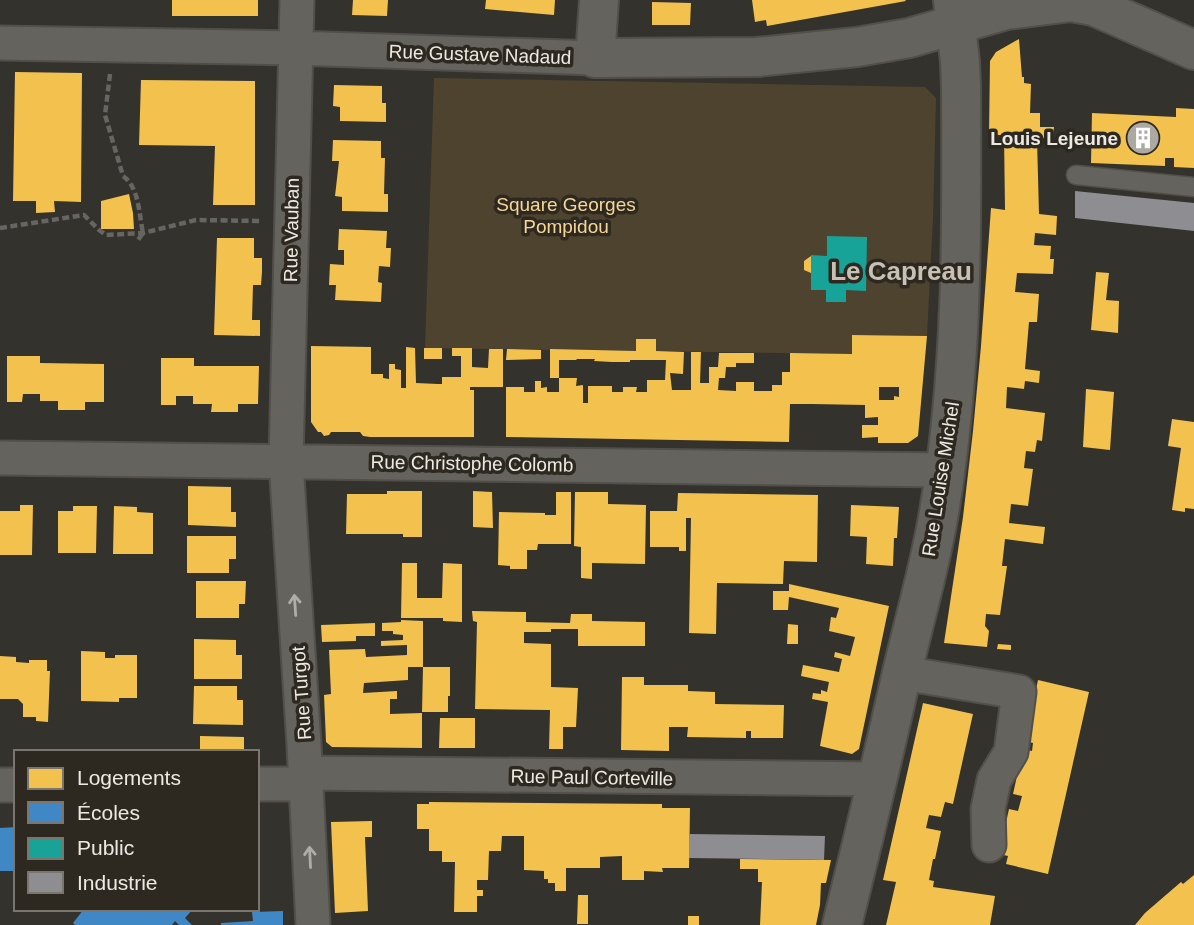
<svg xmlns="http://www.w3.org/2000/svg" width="1194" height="925" font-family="Arial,sans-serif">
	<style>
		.green { fill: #4e432f }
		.homes { fill: #f2c14e; fill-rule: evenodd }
		.schools { fill: #3f88c5 }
		.public { fill: #17a398 }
		.industry { fill: #8d8d92 }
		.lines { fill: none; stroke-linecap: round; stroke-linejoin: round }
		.service-casing { stroke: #524f4b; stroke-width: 21 }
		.minor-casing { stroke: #524f4b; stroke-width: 37 }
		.tertiary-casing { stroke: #524f4b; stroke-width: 42 }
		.path { stroke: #666562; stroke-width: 4.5; stroke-dasharray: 7 3.5; stroke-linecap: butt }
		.service { stroke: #65635e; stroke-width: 18 }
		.minor { stroke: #65635e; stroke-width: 33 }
		.tertiary { stroke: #65635e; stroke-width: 38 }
		.oneway { stroke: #afada7 }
		.labels { text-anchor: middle; stroke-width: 7; stroke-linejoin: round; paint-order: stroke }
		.street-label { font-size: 19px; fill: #ece9e3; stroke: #2e2920 }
		.poi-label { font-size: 19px; font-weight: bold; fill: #ece9e3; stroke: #2e2920; text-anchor: end }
		.park-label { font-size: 19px; fill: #f6d697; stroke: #2e2920 }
		.district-label { font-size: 26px; font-weight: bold; fill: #c6c0b5; stroke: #2e2920 }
	</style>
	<rect width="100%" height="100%" fill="#34322c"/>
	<!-- green -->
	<path class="green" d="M434 78 925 87 936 98 933 219 927 336 853 335 852 354 425 348Z"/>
	<!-- homes -->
	<path class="homes" d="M172 0H258V16H172Z
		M353 0H388L387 16 352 15Z
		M486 0H555L554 15 485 9Z
		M752 0H905L906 1 767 26 766 20 755 22Z
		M652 2 691 3 690 25H652Z
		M1019 39 1022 77H1024V83L1031 84 1030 113H1040V127H1054L1053 135 1044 134V138L1037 139 1039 214 1057 216 1056 235 1035 233 1034 245 1051 246 1050 259H1054L1053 274 1017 273 1015 292 1039 294 1037 322H1029L1025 369 1040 371 1039 383 1025 381 1024 389 1007 387 1006 408 1045 413 1042 441 1037 440 1035 452 1026 451 1024 468 1033 469 1028 506 1011 504 1009 523 1045 527 1043 544 1005 539 1002 566H1007L1000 615 986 614 985 626 989 631 987 647 944 643 963 517 973 431 981 346 991 208 1005 210 1004 135H989L990 61 996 52Z
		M15 72 82 73 81 202 54 201 55 212 36 213V201H13Z
		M141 80 255 81V205H213L215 146 139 145Z
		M334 85 382 86V103H386V122L340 121V107L333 106Z
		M1176 108 1194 109V168L1174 167V158H1165V166L1091 163 1092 113 1176 117Z
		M333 140 381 141V158H385L384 194H388V212L342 211V197L335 196 339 161H332Z
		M129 194 133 213 134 229H101V201Z
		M339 229 387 231 386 248H391L390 267 379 266 378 282 382 283 381 302 335 300 336 285H329L330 264 344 265V250H338Z
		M217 238H254V258H262V272L261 285H253L252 320H260V336L214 335Z
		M811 256V273L804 270V261Z
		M1096 272 1109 273 1106 300 1119 301 1118 333 1091 330Z
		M852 335 927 336 918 436 908 443H878V437L862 438V425H878V417L865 418V405L812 404H790L789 442 506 437V387H524V392H535V381H541V388L547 387V392H559V378H550V349L636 351V339H656V351L684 352 683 374 670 373 672 390H691V352H701L700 383H709V367H718L719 353H754V363H736V367H726L725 378H719L718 390 736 391V382H754V391H772V385H782V372H790V353L852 354ZM577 359H595L594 361 612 362H630V360H666L665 380H647V392H636L637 387H623V392H612V386H588V403H583V385L576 386 577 378H559V360H576ZM879 387H899V397L894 396V400H879Z
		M311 346 371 347V374H383V378L389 379V364H395V369L401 370V388H406V347L415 348 416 383 438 384H442V377H461V356H452V348H472V367L488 368 489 349H503V387H470V390H474V437H370L363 436 360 432H331L329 435 324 436 321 432H318L311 422Z
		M424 348H442V359H424Z
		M507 349 541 350V359L506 360Z
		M7 356H40V363L104 364V402H85V410H58V401H40V394H23L22 402H7Z
		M161 358H194V366H259L258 404H238V412H211L212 404H193V396H176V405H161Z
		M1086 389 1114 392 1110 450 1083 447Z
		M1172 419 1194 422V509L1185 508V512L1172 510 1181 448 1168 446Z
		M188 486 231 487V512H236V527L188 525Z
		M387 491H422V537H403V534H346L347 494H387Z
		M473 491 492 492 493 528 473 527Z
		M556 492H571V544H538L537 550H527V569H510V566L498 565 499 512 545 513V515H556Z
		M575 492H608V504L646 505 645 564 592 563V579L581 578V547L574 546Z
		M678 493 818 495 817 562 784 561 783 584 717 583 716 634 689 633 691 518H686V551H679V547H650V511H677Z
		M20 505H33L32 555H0V511H20Z
		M851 505 899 507 897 538H894L893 566 866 564 867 537 850 536Z
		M73 506H97L96 553H58V511H73Z
		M114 506 137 507V512L153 513V554H113Z
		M187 536H236V559H229V573H187Z
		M402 563H417V598H442L443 563 462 564V622L443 621V618H401Z
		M196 581H246L245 604H239V618H196Z
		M789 584 889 606 859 749 852 754 820 746 828 702 812 699 813 693 821 694V690L827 692 829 682 801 676 803 665 839 672 842 659 834 657 835 652 850 656 855 637 829 631 831 617 836 618 839 608 789 597 788 610H773V591H789Z
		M472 611 526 612V622L570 623 571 614H592V621L645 622V646H578V629H551V632H524V643L551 644V687L578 688 576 727H563V749H549L550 710 475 709 477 622 473 621Z
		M401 620 423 621V667H408V680L364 683 363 693 397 691V699H390V714L422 713V748L332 747 326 742 324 695 331 694 329 650 365 649 366 657 407 655V645L381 646V641L403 640V635L393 634V631H382V623L401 622Z
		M375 623V636H356V641L322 642 321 625Z
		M788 624 798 625V644H787Z
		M194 639 236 640V655H242V679H194Z
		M998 644 1011 645V650L997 649Z
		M81 651 105 652V658H115V655H137V698H119V702L81 701Z
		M0 656 16 657V662L29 663V660H47V671H50L48 722 36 721V717H23V704L18 699H0Z
		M423 667H450V696H448V712H422Z
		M622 677H644V685H688V691L715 692V704L784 705 783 738H751V731H746V738L687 737 688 727H669V751L621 750Z
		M1038 680 1089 692 1048 874 1006 864 1008 856 999 854 1009 809 1018 811 1022 796 1013 794 1023 749 1032 751 1033 743 1025 741Z
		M194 686H237V700H243V725L193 724Z
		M923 703 973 714 953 804 945 802 941 817 929 815 926 828 941 831 935 859H933L929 880 934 881 933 887 995 896 990 925H886L896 882 883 880Z
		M440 718H475V748H439Z
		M200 736 244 737V752H200Z
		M429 802 662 804V808H690L689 868H662L663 872 644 871V880H622V856L600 857V868H566V891H555V883H548V879H544V871L524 870V836H502L501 851H489L488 880H477V890H483V896H477V912H454L455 862H442V851H429V829H417V804H429Z
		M372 821V837H365L368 911 335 913 331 822Z
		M740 859 831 860 826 883H821L820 905 816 925H760L762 882H758V869H740Z
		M1194 875V925H1135L1145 913 1181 882 1183 884Z
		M578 895H588V924H577Z
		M688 916H699V925H688Z"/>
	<!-- schools -->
	<path class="schools" d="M16 827V871H0V828Z
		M84 909H193L185 918 192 925H179L175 921 172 925H75L73 923Z
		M283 911V925H221V923L253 921 252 912Z"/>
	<!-- public -->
	<path class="public" d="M827 236 867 237 866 291 846 290V302H826V290H811V255L827 256Z"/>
	<!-- industry -->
	<path class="industry" d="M1075 191 1194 203V231L1075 218Z
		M689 834 825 836 824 860 689 858Z"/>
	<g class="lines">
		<defs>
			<path id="service" d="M1076 175 1194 187"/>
			<path id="minor" d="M297 0 286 461 304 745 313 925
				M0 43 295 48 595 58
				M0 458 944 470
				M902 673 1019 692 1011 752 994 780 988 809 989 845
				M306 773 878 779
				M257 784H306
				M0 785H16"/>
			<path id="tertiary" d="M599 0 595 58 757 57 857 47 909 38 1006 10 1071 2 1094 6 1194 50
				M842 925C863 841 883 757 902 673 914 621 929 570 938 518 963 375 962 230 961 86L960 62 953 0"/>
		</defs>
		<!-- service casing -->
		<use href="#service" class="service-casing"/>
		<!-- minor casing -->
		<use href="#minor" class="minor-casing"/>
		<!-- tertiary casing -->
		<use href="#tertiary" class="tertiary-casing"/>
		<!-- path -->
		<path class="path" d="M110 74 105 115 123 176C139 187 139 214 143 233L138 240
			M0 228 84 215 99 230 106 235 143 233 196 220 262 221"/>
		<!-- service -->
		<use href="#service" class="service"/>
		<!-- minor -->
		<use href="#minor" class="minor"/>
		<!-- tertiary -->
		<use href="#tertiary" class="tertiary"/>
	</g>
	<!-- one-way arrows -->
	<defs><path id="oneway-shaft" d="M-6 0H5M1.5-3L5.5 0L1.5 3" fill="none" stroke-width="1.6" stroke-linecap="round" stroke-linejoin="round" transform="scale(1.75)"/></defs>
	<g class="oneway">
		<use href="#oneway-shaft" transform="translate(295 605) rotate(-94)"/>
		<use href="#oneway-shaft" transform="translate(310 857) rotate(-93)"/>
	</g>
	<!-- icons -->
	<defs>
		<symbol id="building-disc" viewBox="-11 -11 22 22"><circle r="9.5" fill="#aca9a3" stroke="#2e2920"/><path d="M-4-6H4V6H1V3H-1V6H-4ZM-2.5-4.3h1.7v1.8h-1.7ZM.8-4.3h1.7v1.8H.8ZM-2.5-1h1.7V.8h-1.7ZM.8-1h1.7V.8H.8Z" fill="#fff"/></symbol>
	</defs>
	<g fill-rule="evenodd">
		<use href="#building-disc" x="1124" y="119" width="38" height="38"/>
	</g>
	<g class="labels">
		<!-- street labels -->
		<g class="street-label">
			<text transform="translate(480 54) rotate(2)" y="7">Rue Gustave Nadaud</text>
			<text transform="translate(291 230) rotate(-89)" y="7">Rue Vauban</text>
			<text transform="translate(472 463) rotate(1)" y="7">Rue Christophe Colomb</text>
			<text transform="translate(940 479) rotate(-81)" y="7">Rue Louise Michel</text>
			<text transform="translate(301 693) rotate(-94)" y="7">Rue Turgot</text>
			<text transform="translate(592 777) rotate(1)" y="7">Rue Paul Corteville</text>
		</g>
		<!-- poi labels -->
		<g class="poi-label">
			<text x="1118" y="145">Louis Lejeune</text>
		</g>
		<!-- park labels -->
		<g class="park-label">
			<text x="566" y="211">Square Georges<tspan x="566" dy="22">Pompidou</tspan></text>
		</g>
		<!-- district labels -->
		<g class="district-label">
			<text x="901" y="280">Le Capreau</text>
		</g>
	</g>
	<!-- legend -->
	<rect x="14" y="750" width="245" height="161" fill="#2e2920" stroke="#7a766e" stroke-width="2"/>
	<rect x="28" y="768" width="35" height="21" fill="#f2c14e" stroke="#7a766e" stroke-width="2"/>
	<text x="77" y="785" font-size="21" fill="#ece9e3">Logements</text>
	<rect x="28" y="802" width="35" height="21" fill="#3f88c5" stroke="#7a766e" stroke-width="2"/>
	<text x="77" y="820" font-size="21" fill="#ece9e3">Écoles</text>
	<rect x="28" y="838" width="35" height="21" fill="#17a398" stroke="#7a766e" stroke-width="2"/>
	<text x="77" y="855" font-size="21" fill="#ece9e3">Public</text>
	<rect x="28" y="872" width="35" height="21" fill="#8d8d92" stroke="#7a766e" stroke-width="2"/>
	<text x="77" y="890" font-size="21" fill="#ece9e3">Industrie</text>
</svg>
